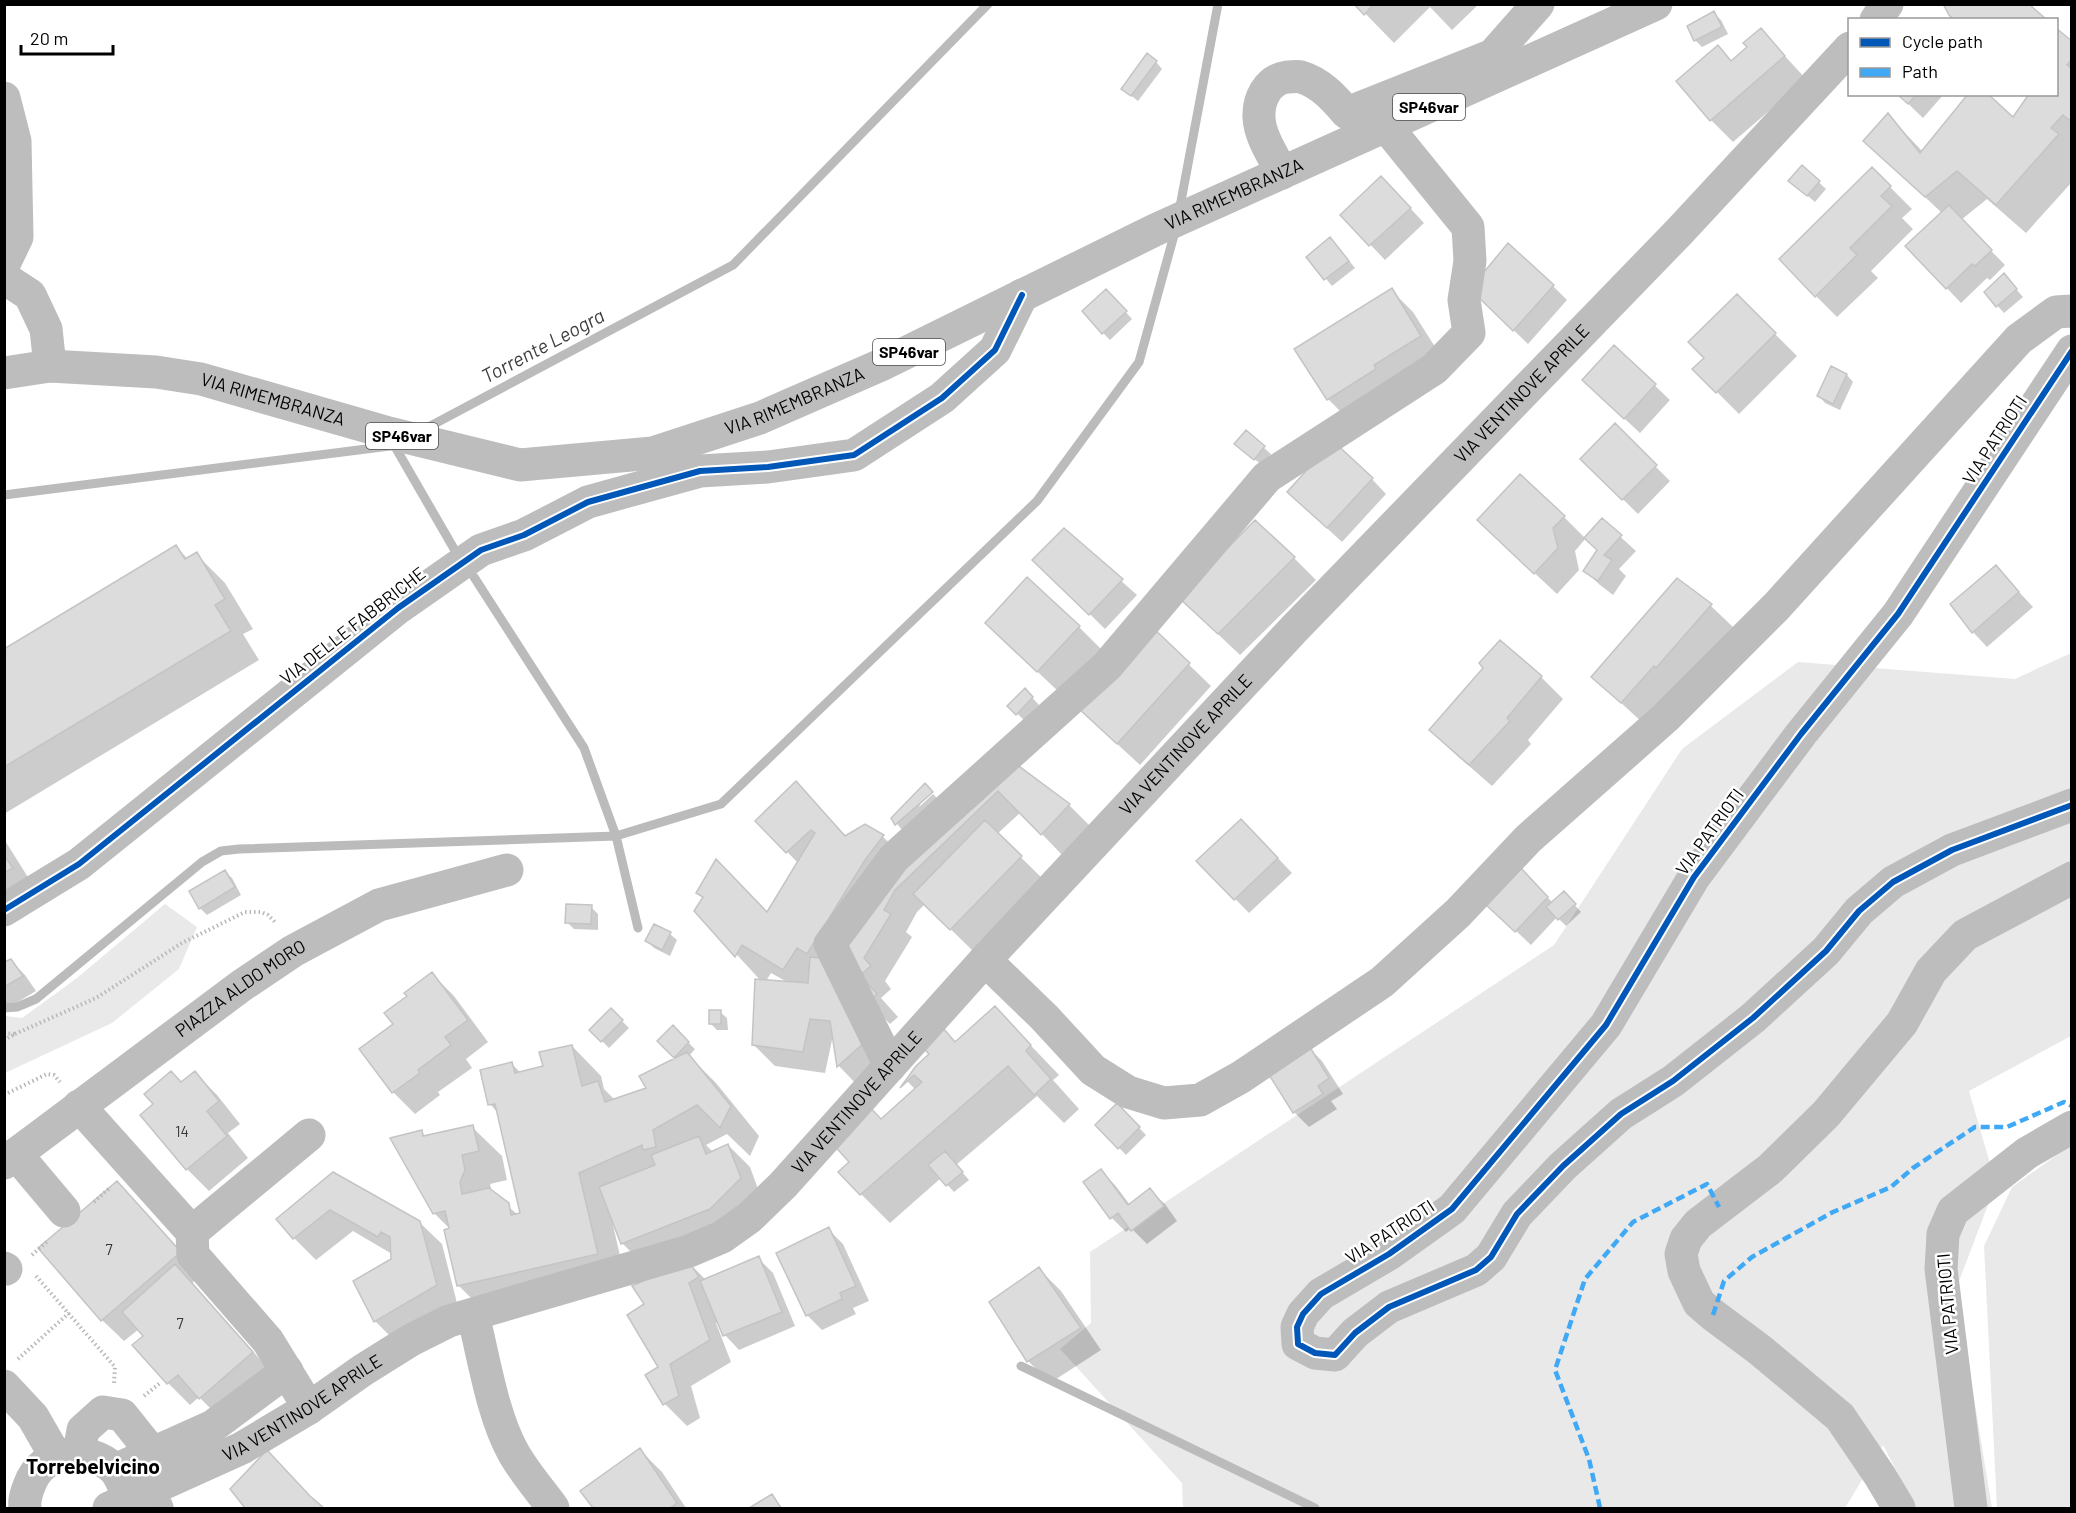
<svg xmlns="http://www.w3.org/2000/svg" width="2076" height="1513" font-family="Barlow,sans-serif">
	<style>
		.green { fill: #e9e9e9 }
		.shadow { fill: #0003; fill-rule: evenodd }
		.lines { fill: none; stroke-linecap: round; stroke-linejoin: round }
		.stream { stroke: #bbb; stroke-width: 9 }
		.building { fill: #dcdcdc; stroke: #c4c4c4; stroke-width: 1.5 }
		.path { stroke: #b8b8b8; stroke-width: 4; stroke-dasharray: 1.5 3; stroke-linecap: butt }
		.minor { stroke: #bdbdbd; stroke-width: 33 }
		.major { stroke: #bdbdbd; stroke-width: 33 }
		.quiet { stroke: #3fa9f5; stroke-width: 4.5; stroke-dasharray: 9 4.5; stroke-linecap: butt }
		.cycleway-casing { stroke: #fff; stroke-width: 10 }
		.cycleway { stroke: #0057b8; stroke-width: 6 }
		.labels { text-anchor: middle; stroke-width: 5; stroke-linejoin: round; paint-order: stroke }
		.number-label { font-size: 15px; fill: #373737 }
		.shield { fill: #fff; stroke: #4c4c4c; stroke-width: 1.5 }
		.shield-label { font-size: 16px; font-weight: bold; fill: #000 }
		.street-label { font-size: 18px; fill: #000; stroke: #fff }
		.water-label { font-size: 20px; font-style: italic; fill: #3f3f3f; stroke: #fff }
		.quarter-label { font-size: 21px; font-weight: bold; fill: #000; stroke: #fff }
	</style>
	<rect width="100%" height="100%" fill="#fff"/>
	<!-- green -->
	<path class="green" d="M2071 653V1036L1969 1091 1996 1184 1956 1289 1992 1508H1916L1883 1445 1845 1508H1183L1182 1483 1060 1349 1091 1323 1090 1252 1554 945 1682 749 1798 662 2015 679Z
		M165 904 197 927 179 969 112 1023 5 1073V1016L22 1018 77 978Z
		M2071 1145V1508H1997L1984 1246 2012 1187Z"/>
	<!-- shadow -->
	<path class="shadow" d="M1356 4H1479L1452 30 1430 7 1394 43Z
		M1714 13 1721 20 1728 34 1702 47 1695 40Z
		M1761 30 1806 79 1733 142 1711 120 1718 47 1732 62 1749 47Z
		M2072 43V182L2026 233 1987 199 1961 220 2005 265 1990 280 1987 278 1961 303 1907 246 1942 213 1865 141 1888 115 1923 152 2013 119 2056 94Z
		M1156 62 1162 69 1138 101 1123 89Z
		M1898 94H1944L1923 118Z
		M1802 167 1826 189 1815 202 1797 187Z
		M1872 169 1912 209 1902 218 1913 229 1871 271 1878 278 1837 317 1780 260Z
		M1396 193 1424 223 1385 260 1342 215Z
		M1337 246 1355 268 1332 286 1308 257Z
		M2010 282 2023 297 2004 313 1986 293Z
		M1553 286 1567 300 1528 344 1486 304Z
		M1391 290 1413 312 1442 358 1350 421 1328 399Z
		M1737 296 1797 356 1739 414 1694 369 1706 358Z
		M1113 298 1132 319 1110 340 1103 333Z
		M1614 347 1670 400 1640 433 1598 394Z
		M1847 375 1853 382 1840 410 1825 403 1819 396Z
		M1615 426 1670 481 1638 514 1582 459Z
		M1246 432 1271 454 1262 465 1243 450Z
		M1372 479 1386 494 1342 542 1303 506Z
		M1564 517 1585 538 1602 520 1636 551 1619 569 1626 576 1613 595 1600 585 1585 571 1599 551 1586 538 1575 551 1579 570 1557 594 1501 542Z
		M1064 530 1137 595 1105 629 1035 560Z
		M176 547 188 559 196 554 225 583 253 629 243 634 259 660 4 814V650Z
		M1294 558 1316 580 1240 655 1203 620Z
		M1996 567 2033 607 1987 647 1973 632Z
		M1678 580 1711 606 1733 627 1644 724 1593 677Z
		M1079 627 1101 649 1060 693 1009 645Z
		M1151 628 1211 686 1140 765 1102 730Z
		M1541 677 1563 699 1528 740 1531 744 1492 786 1453 752 1431 730Z
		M1025 690 1039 705 1024 720 1009 706Z
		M997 752 1069 805 1091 827 1063 856 1021 812 997 834 1043 879 973 951 925 904 917 912 906 932 912 937 885 981 891 989 881 998 898 1017 890 1024 868 1002 888 1063 860 1088 839 1066 835 1040H832L825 1073 775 1066 753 1044 761 981 696 910 704 899 698 893 767 913 798 863 757 821 796 784 847 837 865 825 883 837 894 847ZM771 973 789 983 766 981Z
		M933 794 939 800 903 831 893 819 922 800 919 807Z
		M1256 835 1292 873 1249 913 1198 861Z
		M4 839 41 898 4 920Z
		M225 872 232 878 241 895 207 915 200 908Z
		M1535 884 1553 903 1564 893 1581 912 1566 926 1557 917 1531 945 1501 917Z
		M591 907 598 914V930L574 929 567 922Z
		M670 934 677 940 670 956 654 948 647 941Z
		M11 961 25 975 36 991 4 1010V964Z
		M432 974 454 996 488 1042 466 1059 472 1068 438 1092 440 1095 415 1114 393 1092 395 1024 409 996Z
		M995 1008 1059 1075 1053 1080 1079 1109 1064 1123 1037 1096 956 1165 969 1180 954 1192 941 1178 890 1223 861 1194 851 1162 881 1121 916 1090 907 1081 917 1067 956 1043Z
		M611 1010 629 1028 609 1048 591 1030Z
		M720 1012 727 1018 728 1030H717L710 1023Z
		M673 1028 695 1049 689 1056 716 1083 759 1136 750 1156 727 1134 706 1145 713 1152 728 1145 750 1167 762 1200 644 1265 622 1243 615 1225H613L626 1282 487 1314 458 1285 451 1230 434 1213 421 1132 426 1137 472 1127 502 1156 507 1180 490 1184 492 1192 518 1215 522 1214 499 1114 490 1104 512 1064 521 1073 544 1067 572 1046 601 1076 604 1089 615 1100 648 1089 677 1059 659 1041Z
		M1307 1046 1322 1061 1343 1094 1331 1101 1337 1109 1309 1127 1294 1112 1268 1071Z
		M195 1073 217 1095 240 1124 228 1133 248 1158 209 1191 187 1169 182 1083Z
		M1117 1105 1146 1135 1126 1155 1097 1125Z
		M1101 1171 1115 1185 1130 1205 1150 1190 1165 1204 1177 1221 1147 1244 1131 1228 1126 1232 1112 1218Z
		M333 1173 419 1222 442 1244 458 1307 397 1343 375 1321 393 1260 392 1254 353 1231 316 1260 294 1238Z
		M117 1183 202 1275 192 1283 274 1375 222 1420 199 1397 190 1405 168 1383 145 1336 139 1329 124 1341 102 1320Z
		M828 1229 843 1244 869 1301 853 1308 856 1314 822 1330 807 1315Z
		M758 1258 773 1273 795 1326 739 1350 725 1335 719 1322 716 1323 731 1362 691 1386 700 1418 687 1426 665 1404 647 1375 660 1367 646 1305 688 1262 706 1280Z
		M1039 1269 1061 1291 1101 1350 1050 1383 1028 1361 991 1302Z
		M640 1450 662 1472 686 1508H595L582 1492Z
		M288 1474 321 1508H247L232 1489Z
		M772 1496 782 1508H752Z"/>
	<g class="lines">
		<!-- stream -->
		<path class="stream" d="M1179 212 1218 4
			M421 431 733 265 988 4
			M394 445 457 554
			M4 495 390 446
			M474 577 584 748 616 836 638 928
			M4 1008 17 1007 36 999 202 862 221 851 239 849 616 836 721 804 1037 501 1139 362 1176 228
			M1021 1366 1315 1508"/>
	</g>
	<!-- building -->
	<path class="building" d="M1354 4H1374L1364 15Z
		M1943 4H2029L2047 20H1954L1949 15Z
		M1714 11 1722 27 1694 41 1687 26Z
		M1761 28 1785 56 1710 121 1676 81 1718 45 1731 61 1747 47 1743 43Z
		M2056 28 2072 41V59L2067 65 2072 69V117L2069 120 2063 115 2051 128 2059 134 1996 205 1957 171 1925 197 1863 141 1888 113 1920 153 1968 94H1988L2013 117 2029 94H2056Z
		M1147 53 1157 61 1131 96 1121 89Z
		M1897 94H1917L1908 104Z
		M1802 165 1820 181 1807 196 1788 181Z
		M1872 167 1891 186 1881 196 1892 206 1850 248 1857 255 1815 297 1779 259Z
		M1381 176 1411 208 1369 246 1340 215Z
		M1949 205 1992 250 1975 266 1972 264 1946 289 1905 246Z
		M1330 237 1349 261 1324 280 1306 257Z
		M1508 243 1554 285 1513 331 1470 289Z
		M2004 273 2017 289 1996 307 1984 292Z
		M1392 288 1421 336 1374 365 1376 369 1327 400 1294 349Z
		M1106 289 1127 311 1102 334 1082 311Z
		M1737 294 1776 333 1716 393 1692 369 1704 358 1688 342Z
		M1614 345 1656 384 1624 419 1582 380Z
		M1831 366 1847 374 1833 404 1817 396Z
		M1615 423 1657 465 1622 500 1580 459Z
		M1246 430 1265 446 1254 460 1234 444Z
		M1333 441 1373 478 1327 528 1287 492Z
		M1520 474 1565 516 1553 528 1558 548 1534 574 1477 520Z
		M1602 518 1622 535 1604 555 1612 560 1598 581 1583 571 1597 550 1584 538Z
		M1255 520 1295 557 1218 634 1179 598Z
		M1064 528 1123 579 1089 615 1032 560Z
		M176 545 185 559 197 552 225 599 215 605 231 631 4 767V649Z
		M1996 565 2019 592 1972 633 1950 604Z
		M1027 577 1080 626 1037 672 985 623Z
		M1677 578 1712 604 1656 668 1654 666 1621 703 1591 677Z
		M1151 626 1190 663 1117 744 1078 708Z
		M1500 640 1542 676 1507 718 1510 721 1469 765 1429 730 1483 668 1479 663Z
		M1025 688 1033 697 1016 715 1007 706Z
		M997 750 1070 804 1041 835 998 791 895 890 884 910 891 914 864 958 871 966 860 975 877 994 867 1003 835 936Z
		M796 781 845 836 865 824 884 835 865 860 807 954 797 948 783 970 742 945 735 957 694 911 703 897 696 893 716 859 767 912 815 833 811 830 786 853 755 821Z
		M925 783 933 792 895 825 891 818Z
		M1241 819 1278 858 1234 900 1196 861Z
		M985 820 1022 856 950 930 913 894Z
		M4 855 13 868 4 873Z
		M1520 867 1548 897 1515 932 1484 903Z
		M225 870 235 887 199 909 189 891Z
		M1564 891 1576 904 1558 920 1546 907Z
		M566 904 592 905 591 924 565 923Z
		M654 924 671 932 662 950 645 941Z
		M810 957 829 959 867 1040 837 1067 830 1021 810 1019 803 1052 752 1045 755 979 808 983Z
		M11 959 23 976 4 987V962Z
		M432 972 468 1020 445 1037 451 1045 418 1070 420 1073 392 1093 359 1049 393 1024 384 1013 407 996 404 993Z
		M995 1006 1031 1045 1026 1051 1051 1079 1034 1095 1008 1066 860 1195 838 1172 849 1162 832 1143 867 1104 881 1119 922 1082 914 1075 900 1088 916 1066 929 1054 923 1048 944 1029 955 1042Z
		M611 1008 623 1020 601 1042 589 1030Z
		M709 1010H721V1024H709Z
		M673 1025 689 1042 674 1058 657 1041Z
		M1308 1044 1329 1078 1318 1086 1323 1094 1293 1113 1266 1070Z
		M572 1045 582 1086 598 1081 605 1102 646 1088 639 1076 687 1052 731 1106 720 1128 697 1105 653 1130 656 1147 643 1150 642 1145 579 1173 598 1254 457 1286 444 1230 449 1228 445 1211 433 1214 390 1138 422 1130 423 1136 473 1125 479 1151 462 1155 465 1170 460 1182 462 1194 489 1188 509 1203 511 1215 520 1213 495 1104 488 1105 480 1070 512 1062 515 1073 543 1066 539 1052Z
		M171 1071 181 1082 195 1071 219 1101 207 1111 227 1136 186 1170 140 1115 153 1104 144 1094Z
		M1117 1103 1140 1127 1118 1149 1095 1125Z
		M699 1136 706 1154 728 1144 741 1178 710 1209 621 1244 599 1187 655 1165 651 1155Z
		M945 1151 963 1172 946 1186 928 1165Z
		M1101 1169 1128 1205 1150 1188 1164 1206 1131 1231 1118 1213 1110 1219 1083 1182Z
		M333 1172 420 1221 437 1285 374 1322 353 1281 391 1259 390 1237 381 1232 378 1237 330 1210 293 1239 276 1219Z
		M117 1181 181 1252 101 1321 38 1248Z
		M829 1227 856 1286 840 1293 842 1299 806 1316 776 1253Z
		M759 1256 782 1312 723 1336 700 1281Z
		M688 1260 699 1277 689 1283 710 1340 670 1364 679 1396 663 1405 645 1375 658 1367 627 1315 644 1304 632 1286Z
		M175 1264 253 1352 199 1399 178 1375 167 1384 132 1345 143 1336 122 1312Z
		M1039 1267 1081 1328 1027 1362 989 1302Z
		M640 1448 677 1503 670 1508H593L580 1491Z
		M267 1450 310 1496 324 1508H245L230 1489Z
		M772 1494 781 1508H749Z"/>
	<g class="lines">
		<!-- path -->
		<path class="path" d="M4 1033 15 1034 4 1040
			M15 1034 96 998 182 943 245 912H261L268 915 276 923
			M4 1095 47 1074 54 1075 60 1082
			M94 1202 111 1187
			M32 1255 49 1240
			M36 1276 115 1367 114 1383
			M18 1359 69 1313
			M144 1396 160 1383"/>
		<!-- minor -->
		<g class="minor">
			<path d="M4 98 15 141 17 237 4 264"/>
			<path d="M1282 173C1274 157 1260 137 1259 118 1258 100 1267 80 1287 77 1292 77 1297 76 1301 77 1321 83 1334 98 1347 113L1493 55 1538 4"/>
			<path d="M4 278 30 295 46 329 50 366"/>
			<path d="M2072 351 1898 614 1801 734 1694 877 1606 1025 1452 1209 1389 1254 1321 1294 1303 1314 1297 1327 1298 1344 1315 1353 1335 1355 1355 1333 1389 1307 1476 1270 1491 1257 1517 1214 1563 1166 1621 1114 1673 1081 1753 1018 1826 951 1859 911 1893 882 1952 850 2072 805"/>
			<path d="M4 910 79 864 398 608 481 550 524 535 588 502 700 471 768 467 854 455 942 398 995 350 1022 295"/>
			<path d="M985 960 1044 1017 1093 1070 1128 1092 1164 1103 1200 1100 1241 1077 1382 982 1458 913 1528 839 1665 718 1776 607 2019 339 2056 312 2072 311"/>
			<path d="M890 1066 830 944 894 858 1107 666 1267 477 1434 369 1469 333 1464 300 1470 261 1468 227 1386 126"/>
			<path d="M79 1106 192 1232 193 1255 268 1341 309 1408"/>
			<path d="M16 1154 64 1211"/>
			<path id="s1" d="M4 1163 241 986 293 951 379 905 507 870"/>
			<path d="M192 1232 309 1135"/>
			<path d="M4 1268 6 1269"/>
			<path d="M473 1315C484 1358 492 1414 513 1452 524 1472 540 1490 553 1508"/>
			<path d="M4 1386 33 1417 56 1457"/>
			<path d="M79 1453 83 1430 103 1412 122 1415 146 1445 159 1474"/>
			<path d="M115 1470 213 1426 287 1371"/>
			<path d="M149 1492 157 1508"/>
			<path d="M25 1508C24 1500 26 1494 29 1486 42 1449 87 1444 114 1469 119 1474 122 1482 125 1489"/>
			<path d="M1899 1508 1880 1476 1840 1417 1760 1350 1713 1315 1699 1303 1684 1271 1681 1254 1686 1239 1698 1224 1771 1168 1826 1114 1902 1023 1931 971 1965 935 2072 878"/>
			<path d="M1971 1508 1941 1269 1943 1234 1953 1211 2027 1153 2072 1127"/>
		</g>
		<!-- major -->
		<g class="major">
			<path d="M1876 20 1887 4"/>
			<path id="s2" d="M4 373 50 366 156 372 201 379 389 433 520 465 653 453 760 418 881 365 1155 230 1656 4"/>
			<path id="s3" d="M109 1508 242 1448 309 1408 363 1370 411 1340 449 1321 689 1251 722 1237 750 1217 783 1185 985 960 1295 628 1679 232 1850 48"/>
		</g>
		<!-- quiet -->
		<path class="quiet" d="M1713 1315 1724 1281 1752 1257 1833 1212 1891 1187 1913 1168 1975 1127H2007L2064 1102 2072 1106
			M1600 1508 1589 1459 1555 1370 1585 1279 1633 1222 1707 1184 1719 1207"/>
		<defs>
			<path id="cycleway" d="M2072 351 1898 614 1801 734 1694 877 1606 1025 1452 1209 1389 1254 1321 1294 1303 1314 1297 1327 1298 1344 1315 1353 1335 1355 1355 1333 1389 1307 1476 1270 1491 1257 1517 1214 1563 1166 1621 1114 1673 1081 1753 1018 1826 951 1859 911 1893 882 1952 850 2072 805
				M4 910 79 864 398 608 481 550 524 535 588 502 700 471 768 467 854 455 942 398 995 350 1022 295"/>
		</defs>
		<!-- cycleway casing -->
		<use href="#cycleway" class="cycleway-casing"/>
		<!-- cycleway -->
		<use href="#cycleway" class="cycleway"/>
	</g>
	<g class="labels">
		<!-- number labels -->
		<g class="number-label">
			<text x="182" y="1137">14</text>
			<text x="109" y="1255">7</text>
			<text x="180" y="1329">7</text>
		</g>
		<!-- shield labels -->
		<g class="shield">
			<rect x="1393" y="94" width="72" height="26" rx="4.5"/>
			<rect x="873" y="339" width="72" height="26" rx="4.5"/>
			<rect x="366" y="423" width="72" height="26" rx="4.5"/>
		</g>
		<g class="shield-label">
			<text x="1429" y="113">SP46var</text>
			<text x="909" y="358">SP46var</text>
			<text x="402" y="442">SP46var</text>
		</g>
		<!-- street labels -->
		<g class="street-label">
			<text dy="6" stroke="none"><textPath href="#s2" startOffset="1299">VIA RIMEMBRANZA</textPath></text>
			<text dy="6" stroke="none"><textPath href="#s3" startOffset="1838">VIA VENTINOVE APRILE</textPath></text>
			<text dy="6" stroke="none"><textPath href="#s2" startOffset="273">VIA RIMEMBRANZA</textPath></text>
			<text dy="6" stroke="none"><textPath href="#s2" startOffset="813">VIA RIMEMBRANZA</textPath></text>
			<text transform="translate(1995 440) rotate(-57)" y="6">VIA PATRIOTI</text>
			<text transform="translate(353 626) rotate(-38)" y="6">VIA DELLE FABBRICHE</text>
			<text dy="6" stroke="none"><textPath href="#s3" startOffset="1352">VIA VENTINOVE APRILE</textPath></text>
			<text transform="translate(1710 832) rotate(-54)" y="6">VIA PATRIOTI</text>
			<text dy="6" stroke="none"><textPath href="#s1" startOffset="294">PIAZZA ALDO MORO</textPath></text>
			<text dy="6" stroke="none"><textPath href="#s3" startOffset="866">VIA VENTINOVE APRILE</textPath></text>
			<text transform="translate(1390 1232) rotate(-33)" y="6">VIA PATRIOTI</text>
			<text transform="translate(1948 1304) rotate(-95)" y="6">VIA PATRIOTI</text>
			<text dy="6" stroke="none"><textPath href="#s3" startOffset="218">VIA VENTINOVE APRILE</textPath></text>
		</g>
		<!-- water labels -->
		<g class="water-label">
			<text transform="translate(543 346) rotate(-28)" y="7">Torrente Leogra</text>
		</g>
		<!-- quarter labels -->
		<g class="quarter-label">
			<text x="93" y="1474">Torrebelvicino</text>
		</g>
	</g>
	<!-- border -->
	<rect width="2076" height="1513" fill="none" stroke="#000000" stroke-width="12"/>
	<!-- legend -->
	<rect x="1848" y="18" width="210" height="78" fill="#ffffff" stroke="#999999" stroke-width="1.5"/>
	<rect x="1860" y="38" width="30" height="9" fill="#0057b8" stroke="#999999" stroke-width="1.5"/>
	<text x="1902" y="48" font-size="18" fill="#000000">Cycle path</text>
	<rect x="1860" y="68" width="30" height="9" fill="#3fa9f5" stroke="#999999" stroke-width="1.5"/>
	<text x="1902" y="78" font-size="18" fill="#000000">Path</text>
	<!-- scale -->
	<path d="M21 45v9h92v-9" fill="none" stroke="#000000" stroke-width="3"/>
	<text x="30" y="45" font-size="18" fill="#000000" stroke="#ffffff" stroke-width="4.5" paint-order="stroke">20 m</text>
</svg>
